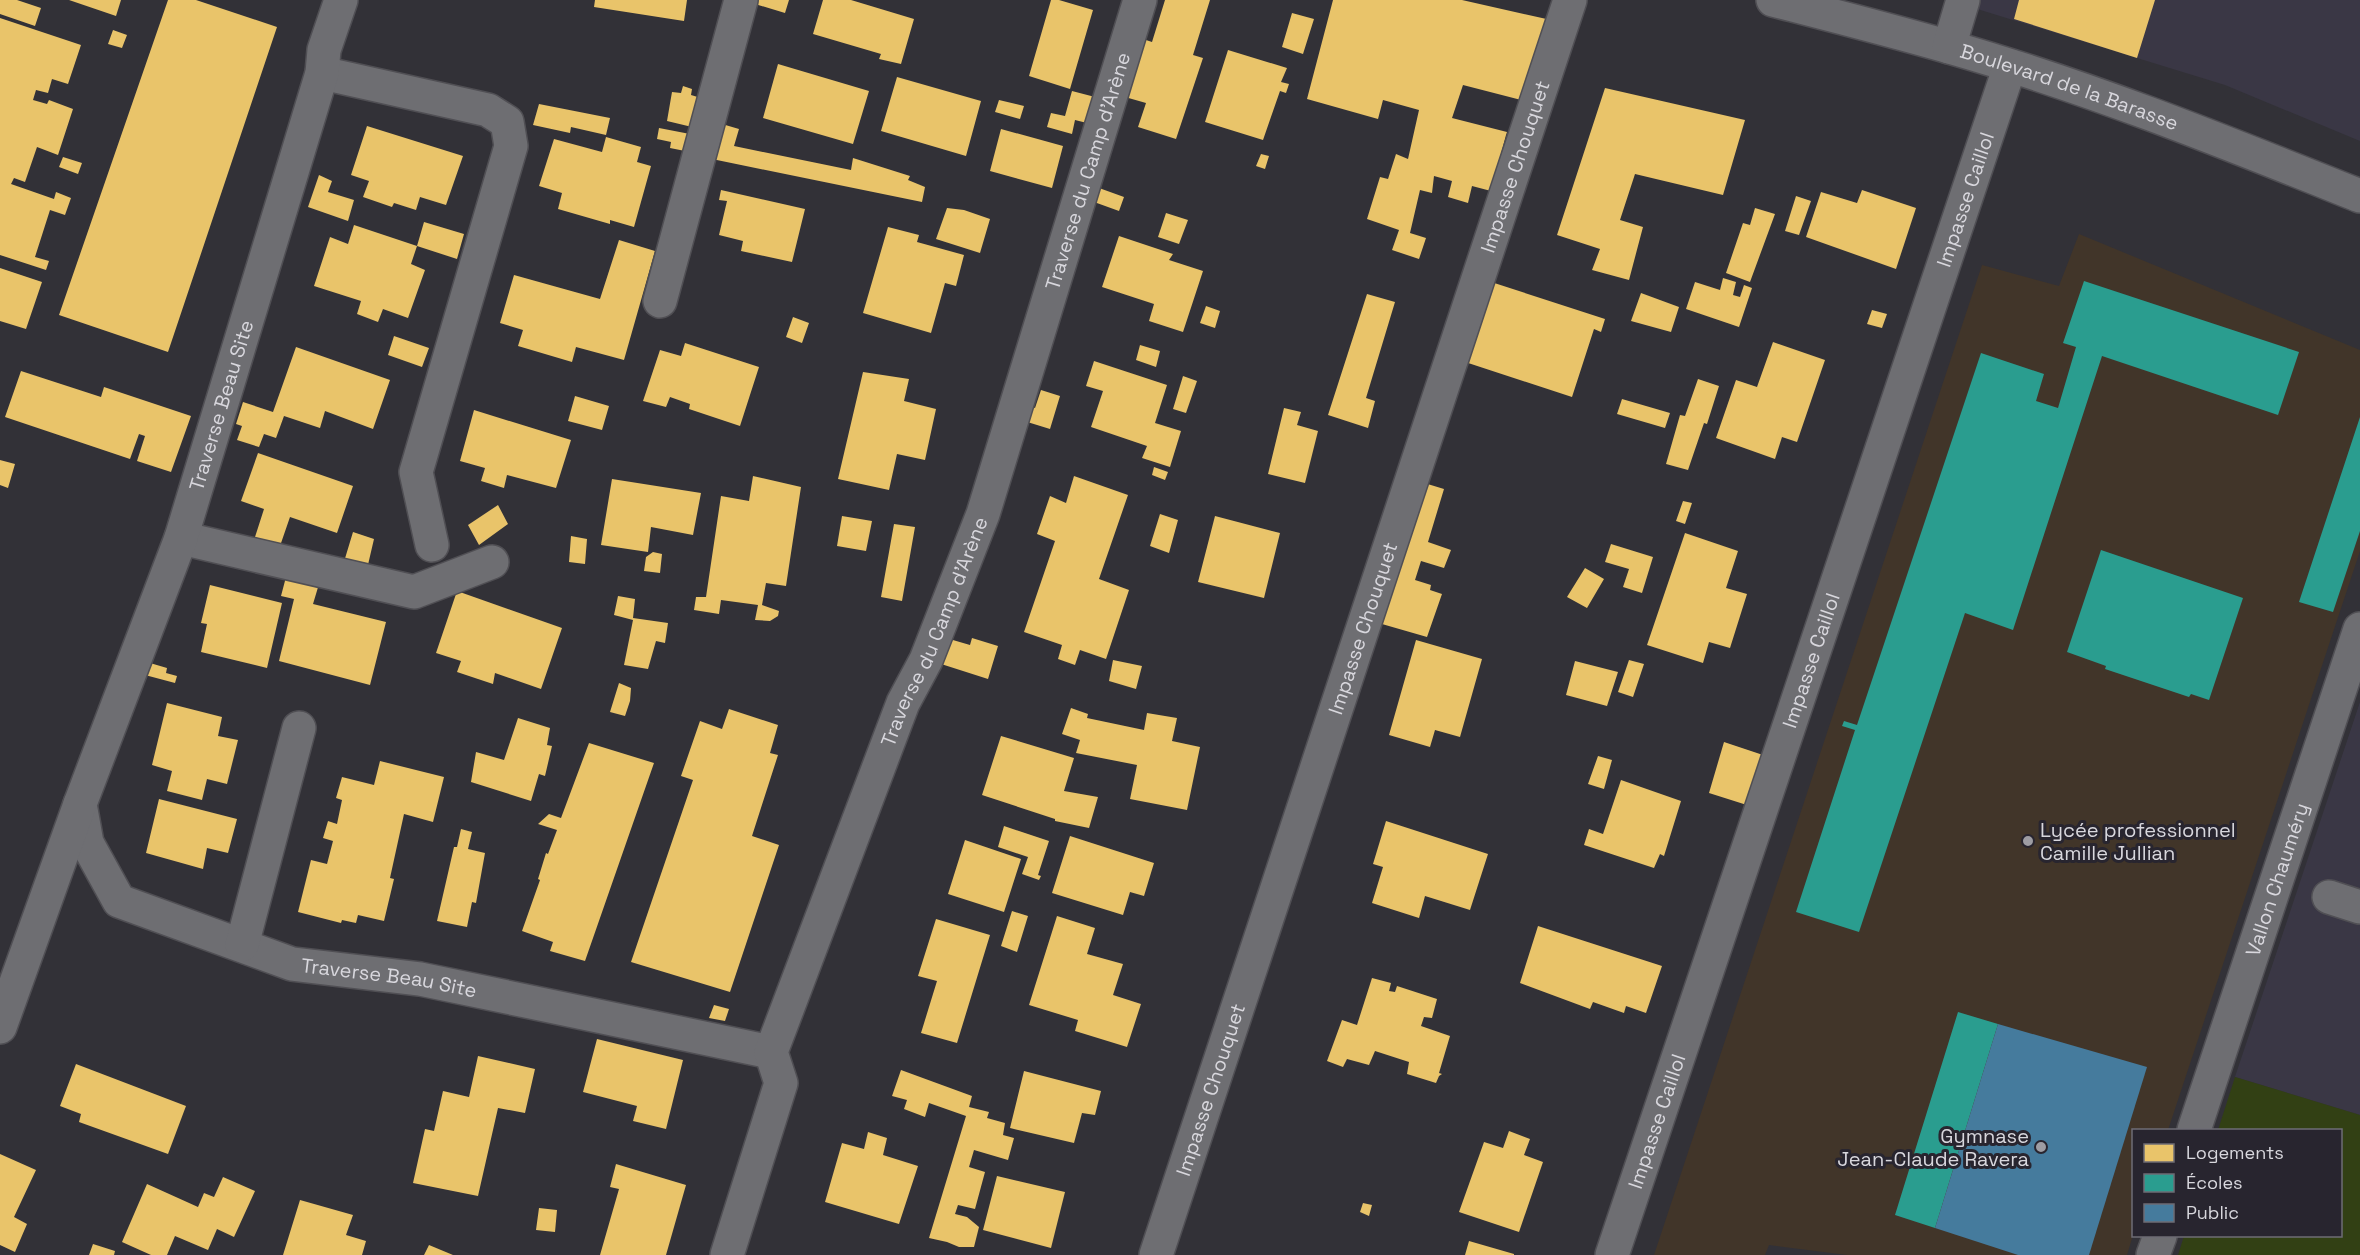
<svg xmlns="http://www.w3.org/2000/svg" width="2360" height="1255" font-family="'Space Grotesk',sans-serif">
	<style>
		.built { fill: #3a3745 }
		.education { fill: #413529 }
		.green { fill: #324014 }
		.homes { fill: #e9c46a }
		.schools { fill: #2a9d8f }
		.public { fill: #457b9d }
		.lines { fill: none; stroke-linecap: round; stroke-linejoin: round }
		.minor-casing { stroke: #504f54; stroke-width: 36 }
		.minor { stroke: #6e6e72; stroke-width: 33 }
		.poi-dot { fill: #9e9da3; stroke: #28252f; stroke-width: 2 }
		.labels { text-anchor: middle; stroke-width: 6; stroke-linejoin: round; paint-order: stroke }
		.street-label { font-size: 20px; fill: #d8d7dd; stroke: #28252f }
		.poi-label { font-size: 20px; fill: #d8d7dd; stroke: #28252f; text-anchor: start }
	</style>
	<rect width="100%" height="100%" fill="#323137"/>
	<!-- built -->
	<path class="built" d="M1948 0H2360V141L2225 85Z
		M2360 702V1115L2235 1077Z"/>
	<!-- education -->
	<path class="education" d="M2079 234 2360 350V551L2168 1130H2134L2133 1235 2127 1255H1847L1769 1245 1765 1255H1654L1982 265 2059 286Z"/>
	<!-- green -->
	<path class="green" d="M2235 1077 2360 1115V1255H2178L2184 1236H2340V1130H2218Z"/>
	<!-- homes -->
	<path class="homes" d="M0 0H17L41 8 35 26 0 14Z
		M69 0H121L116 16Z
		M168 0H196L277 27 168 352 59 315Z
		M595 0H687L684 21 594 7Z
		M756 0H789L785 13 755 4Z
		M823 0H851L914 19 901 64 879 59 881 54 813 34Z
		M1051 0H1059L1093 10 1070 89 1029 76Z
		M1165 0H1210L1193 55 1203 58 1176 139 1138 127 1146 103 1125 97 1143 39 1152 42Z
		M1333 0H1462L1551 20 1525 101 1463 85 1452 118 1507 132 1506 135 1491 191 1472 186 1468 203 1448 197 1452 181 1434 176 1432 193 1420 190 1410 233 1426 238 1419 259 1392 250 1399 230 1367 219 1380 177 1388 179 1396 154 1408 159 1419 110 1383 100 1378 119 1307 99Z
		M2019 0H2155L2137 58 2014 19Z
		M1292 13 1314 19 1303 54 1282 47Z
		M0 18 81 45 68 84 52 79 48 93 36 90 33 100 47 104 49 100 73 109 58 155 37 147 25 182 14 178 11 184 54 199 56 192 71 198 65 215 50 210 35 257 49 261 46 270 0 255Z
		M113 30 127 35 122 48 108 44Z
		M1228 50 1287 68 1281 82 1289 84 1286 93 1280 91 1263 140 1205 122Z
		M778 64 869 91 853 144 763 118Z
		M897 77 981 101 966 156 881 131Z
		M683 86 692 89 691 95 701 98 692 127 667 121 672 92 681 93Z
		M1605 88 1745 120 1723 195 1635 174 1620 220 1643 227 1629 280 1592 270 1600 249 1557 235Z
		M1072 91 1095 97 1087 123 1075 120 1072 134 1047 127 1051 113 1065 116Z
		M999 100 1024 106 1020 119 995 112Z
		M539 104 610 118 606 135 571 127 570 133 533 125Z
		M722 124 739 129 734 146 851 170 853 158 910 176 908 180 925 187 922 202 712 159Z
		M367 126 463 156 446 205 420 197 416 210 394 203 392 207 363 197 369 181 351 175Z
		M659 128 690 134 685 151 670 148 671 142 657 139Z
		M1001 129 1063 146 1052 188 990 171Z
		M606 137 641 147 637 162 651 166 634 227 610 220V224L558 209 562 193 539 186 554 139 602 152Z
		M1261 154 1269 156 1265 169 1256 166Z
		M63 157 82 163 78 174 59 167Z
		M319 175 332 181 328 192 354 200 348 221 308 207Z
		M1088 184 1124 197 1119 211 1083 198Z
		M721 190 805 209 792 262 741 251 743 241 719 235 727 201 719 200Z
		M1862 190 1916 208 1896 269 1806 237 1821 192 1857 203Z
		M1796 196 1811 201 1799 235 1785 231Z
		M947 208 964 210 990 219 980 253 936 239Z
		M1755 208 1775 214 1750 282 1726 273 1743 223 1750 225Z
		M1166 213 1188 220 1179 244 1158 237Z
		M424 222 464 234 457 259 417 246Z
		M354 225 417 246 411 264 425 270 408 318 383 309 378 322 357 314 361 301 314 286 330 237 348 244Z
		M888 227 919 235 917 242 964 255 956 286 945 283 931 333 863 313Z
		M1119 236 1173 254 1169 260 1203 271 1183 332 1149 321 1154 304 1102 287Z
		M619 240 655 251 624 360 576 347 572 362 518 346 523 330 500 323 514 275 600 299Z
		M0 268 42 282 26 329 0 321Z
		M1723 278 1736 282 1733 295 1740 297 1744 285 1752 288 1739 327 1686 309 1695 282 1720 290Z
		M1485 280 1605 319 1601 332 1594 329 1572 397 1459 360Z
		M1641 293 1679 307 1671 332 1631 321Z
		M1367 294 1395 302 1366 398 1375 401 1368 428 1328 415Z
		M1206 306 1220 311 1215 328 1200 323Z
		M1872 310 1887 314 1882 328 1867 324Z
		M793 317 809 323 802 343 786 337Z
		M394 336 429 348 422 367 388 355Z
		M1773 342 1825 360 1797 442 1782 437 1775 459 1716 438 1736 380 1757 387Z
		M685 343 759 367 740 426 689 409 690 404 670 397 666 407 643 401 660 350 681 356Z
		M1140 345 1160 351 1156 367 1136 360Z
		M296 347 390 380 373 429 325 411 320 428 284 416 276 438 264 434 259 447 237 440 242 426 236 424 243 402 273 412Z
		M1094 361 1167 385 1155 423 1181 431 1170 467 1142 458 1147 446 1091 427 1103 391 1086 386Z
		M21 371 101 397 104 387 191 416 171 472 137 461 145 436 139 434 130 459 5 417Z
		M863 372 909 379 904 401 936 409 925 460 897 454 889 490 838 479Z
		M1183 376 1197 381 1186 413 1173 409Z
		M1698 379 1719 386 1707 424 1704 423 1688 470 1666 464 1680 415 1685 416Z
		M1041 390 1060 396 1050 429 1014 418 1020 402 1035 408Z
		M575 396 609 406 602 430 568 421Z
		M1622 399 1670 413 1665 428 1617 414Z
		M1284 408 1301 412 1297 425 1318 431 1305 483 1268 474Z
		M474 410 571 440 556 488 507 475 504 488 481 481 485 468 460 461Z
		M258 453 353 486 337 533 290 517 280 546 255 537 264 509 241 501Z
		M0 460 15 464 8 488 0 485Z
		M1154 467 1168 472 1165 480 1152 475Z
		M753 476 801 487 786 586 766 583 762 605 779 611 778 616 770 621 755 620 758 605 721 600 719 614 694 610 696 597H706L721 496 749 501Z
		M1074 476 1128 495 1099 579 1129 590 1106 659 1080 650 1075 665 1058 659 1062 645 1024 632 1055 541 1037 534 1050 496 1066 503Z
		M612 479 701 493 693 535 651 527 648 552 601 545Z
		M1421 482 1444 489 1428 542 1451 550 1444 568 1421 561 1415 580 1431 585 1430 590 1442 594 1427 637 1375 622Z
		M1683 501 1692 503 1685 524 1676 521Z
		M498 505 508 524 479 545 468 525Z
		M1160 514 1178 520 1169 553 1150 546Z
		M842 516 872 521 866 551 837 546Z
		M1215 516 1280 533 1264 598 1198 582Z
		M894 524 915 527 902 601 881 597Z
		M353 532 374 539 367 569 343 565Z
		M1685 533 1738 551 1726 588 1747 594 1730 648 1709 642 1703 663 1647 645Z
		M571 536 587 539 585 564 569 562Z
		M1611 544 1653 557 1642 593 1623 587 1629 569 1605 562Z
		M653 552 662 554 660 573 644 571 646 557Z
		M1585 568 1604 579 1587 608 1567 597Z
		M286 577 319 584 313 604 386 622 370 685 279 661 294 599 281 596Z
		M210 585 282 603 267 668 201 652 207 624 201 623Z
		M457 591 562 628 541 689 495 673 493 684 457 672 461 661 436 653Z
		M618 596 635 599 633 618 668 623 665 643 656 641 648 669 624 665 633 620 614 615Z
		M946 638 970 645 972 638 998 646 988 679 938 663Z
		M1416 640 1482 659 1460 737 1435 730 1430 747 1389 735Z
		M1113 660 1142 666 1136 689 1109 681Z
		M1629 660 1644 664 1633 697 1618 692Z
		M1575 661 1618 672 1607 706 1566 695Z
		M150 663 167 668 166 673 177 676 175 683 145 675Z
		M619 683 631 688 630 701 625 716 610 712Z
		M167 703 222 717 218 736 238 740 227 784 207 779 202 800 167 791 172 771 152 765Z
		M1071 708 1088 714 1087 718 1144 730 1147 713 1177 718 1172 741 1200 747 1187 810 1130 799 1137 765 1076 753 1080 740 1062 734Z
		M729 709 778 725 770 753 778 755 752 836 779 845 730 992 631 962 693 780 681 776 700 721 722 729Z
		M518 718 550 728 547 745 552 746 545 776 539 774 531 801 471 782 476 752 504 760Z
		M1001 736 1074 758 1064 791 1098 797 1089 828 1055 821V819L982 795Z
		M1724 742 1766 756 1750 806 1709 793Z
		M589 743 654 763 585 961 550 951 553 942 522 931 540 880 538 879 546 853 548 854 557 830 538 824 549 814 561 818Z
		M1598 756 1612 760 1604 789 1588 784Z
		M380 761 444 777 433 822 404 814 390 878 394 879 384 921 358 915 356 923 342 920 341 923 298 912 311 860 327 864 333 841 323 838 328 821 337 824 342 800 336 798 342 777 374 785Z
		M1621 780 1681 801 1664 856 1660 854 1654 868 1584 845 1589 829 1603 834Z
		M159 799 237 819 228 853 207 848 203 869 146 853Z
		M1386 821 1488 854 1470 910 1425 896 1419 918 1372 903 1383 867 1373 864Z
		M1004 826 1049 841 1038 875 1041 876 1039 880 1022 874 1028 857 998 847Z
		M461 829 472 832 468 849 485 853 476 903 472 902 467 927 437 921 454 847H457Z
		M1070 836 1154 863 1144 896 1130 892 1123 915 1052 893Z
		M965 840 1021 859 1004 912 948 894Z
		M1012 911 1028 916 1017 952 1001 946Z
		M1057 916 1095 928 1087 954 1123 964 1113 995 1141 1004 1127 1047 1075 1031 1078 1020 1029 1005Z
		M936 919 990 935 957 1043 921 1033 937 981 918 976Z
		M1538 926 1662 966 1646 1013 1626 1006 1624 1013 1593 1002 1590 1009 1520 983Z
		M1372 978 1391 983 1389 991 1395 992 1397 986 1437 999 1432 1018 1424 1017 1421 1026 1450 1036 1439 1073 1442 1074 1439 1076 1436 1083 1407 1074 1409 1062 1375 1051 1369 1065 1347 1059 1343 1067 1327 1061 1342 1020 1357 1025Z
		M714 1005 729 1009 725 1021 709 1018Z
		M597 1039 683 1060 666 1129 633 1121 637 1106 583 1092Z
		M478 1056 535 1069 525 1113 498 1108 478 1196 413 1183 425 1129 434 1131 443 1091 469 1097Z
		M76 1064 186 1106 168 1154 79 1122 81 1114 60 1106Z
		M901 1070 972 1096 969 1107 989 1112 987 1118 1005 1123 1003 1135 1014 1138 1008 1160 974 1150 969 1167 985 1172 975 1209 958 1205 955 1214 967 1217 979 1227 974 1247H959L947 1242 929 1238 966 1116 929 1103 925 1117 904 1109 907 1100 892 1096Z
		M1024 1071 1101 1091 1095 1115 1082 1113 1074 1143 1010 1128Z
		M1509 1131 1530 1139 1524 1155 1543 1162 1519 1232 1459 1212 1484 1142 1503 1148Z
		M868 1132 887 1138 883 1155 918 1166 899 1224 825 1202 842 1143 864 1149Z
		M0 1154 36 1170 14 1217 27 1224 15 1252 0 1245Z
		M616 1164 686 1185 666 1255H600L619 1189 610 1187Z
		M997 1176 1065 1192 1051 1248 983 1230Z
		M223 1177 255 1191 234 1237 217 1229 208 1250 175 1236 167 1255H151L122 1242 147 1184 198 1207 204 1193 214 1197Z
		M300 1200 353 1215 346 1235 366 1241 362 1255H283Z
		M1363 1203 1372 1205 1369 1216 1360 1212Z
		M539 1208 557 1210 555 1232 536 1230Z
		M1469 1241 1514 1254V1255H1465Z
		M93 1244 115 1251 114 1255H89Z
		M429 1245 453 1255H424Z"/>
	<!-- schools -->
	<path class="schools" d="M2084 281 2299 352 2278 415 2102 356 2013 630 1965 613 1859 932 1796 912 1855 730 1842 726 1844 721 1857 725 1981 353 2044 374 2036 401 2058 408 2076 347 2063 343Z
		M2360 417V531L2333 612 2299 602Z
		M2101 550 2243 598 2209 700 2191 694 2189 697 2105 669 2106 666 2067 652Z
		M1958 1012 1998 1024 1935 1228 1895 1215Z"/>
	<!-- public -->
	<path class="public" d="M1998 1024 2147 1067 2089 1255H2018L1935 1228Z"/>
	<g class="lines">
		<defs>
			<g id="minor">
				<path id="s1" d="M1773 0C1831 15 1890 30 1949 47 2089 87 2225 142 2360 196"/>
				<path d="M1949 47 1963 0"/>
				<path d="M322 73 488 110 507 122 511 146 416 472 432 545"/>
				<path d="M660 301 741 0"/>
				<path d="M181 538 414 592 492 562"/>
				<path id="s2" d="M80 804 87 843 119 901 292 964 420 979 771 1052"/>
				<path d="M2329 897 2360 907"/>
				<path d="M242 945 299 728"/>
				<path id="s3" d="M0 1027 80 804 181 538 322 73 324 50 341 0"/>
				<path id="s4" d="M2194 1130 2360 629"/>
				<path id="s5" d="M727 1255 781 1083 771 1052 903 703 926 660 983 514 1140 0"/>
				<path id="s6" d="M1156 1255 1570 0"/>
				<path id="s7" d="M1612 1255 2010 66"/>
				<path d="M2153 1255 2160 1236"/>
			</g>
		</defs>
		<!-- minor casing -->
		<use href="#minor" class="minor-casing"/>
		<!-- minor -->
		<use href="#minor" class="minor"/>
	</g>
	<!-- markers -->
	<g class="poi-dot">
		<circle cx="2028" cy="841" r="6"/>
		<circle cx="2041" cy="1147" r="6"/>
	</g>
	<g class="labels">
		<!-- street labels -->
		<g class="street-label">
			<text dy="7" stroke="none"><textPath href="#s1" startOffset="309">Boulevard de la Barasse</textPath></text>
			<text dy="7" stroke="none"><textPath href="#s6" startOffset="1146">Impasse Chouquet</textPath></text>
			<text dy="7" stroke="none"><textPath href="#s5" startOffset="1150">Traverse du Camp d'Arène</textPath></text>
			<text dy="7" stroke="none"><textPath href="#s7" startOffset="1113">Impasse Caillol</textPath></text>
			<text dy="7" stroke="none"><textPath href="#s3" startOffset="660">Traverse Beau Site</textPath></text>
			<text dy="7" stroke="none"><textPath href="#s6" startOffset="660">Impasse Chouquet</textPath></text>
			<text dy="7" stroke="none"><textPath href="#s5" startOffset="664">Traverse du Camp d'Arène</textPath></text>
			<text dy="7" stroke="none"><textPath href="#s7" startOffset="627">Impasse Caillol</textPath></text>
			<text dy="7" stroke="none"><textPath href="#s4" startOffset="264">Vallon Chauméry</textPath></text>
			<text dy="7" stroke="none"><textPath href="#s2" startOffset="388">Traverse Beau Site</textPath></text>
			<text dy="7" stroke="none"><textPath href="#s6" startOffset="174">Impasse Chouquet</textPath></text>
			<text dy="7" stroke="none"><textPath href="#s7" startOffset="141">Impasse Caillol</textPath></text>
		</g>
		<!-- poi labels -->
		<g class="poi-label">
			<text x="2040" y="837">Lycée professionnel<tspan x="2040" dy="23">Camille Jullian</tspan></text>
			<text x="2029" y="1143" text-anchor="end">Gymnase<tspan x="2029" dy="23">Jean-Claude Ravera</tspan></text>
		</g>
	</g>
	<!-- legend -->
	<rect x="2132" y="1129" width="210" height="108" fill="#28252f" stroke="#6e6c75" stroke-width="1.5"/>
	<rect x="2144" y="1144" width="30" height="18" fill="#e9c46a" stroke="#6e6c75" stroke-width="1.5"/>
	<text x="2186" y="1159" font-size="18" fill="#d8d7dd">Logements</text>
	<rect x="2144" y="1174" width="30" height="18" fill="#2a9d8f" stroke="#6e6c75" stroke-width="1.5"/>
	<text x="2186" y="1189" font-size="18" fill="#d8d7dd">Écoles</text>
	<rect x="2144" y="1204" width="30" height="18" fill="#457b9d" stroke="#6e6c75" stroke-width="1.5"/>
	<text x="2186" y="1219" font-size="18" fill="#d8d7dd">Public</text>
</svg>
